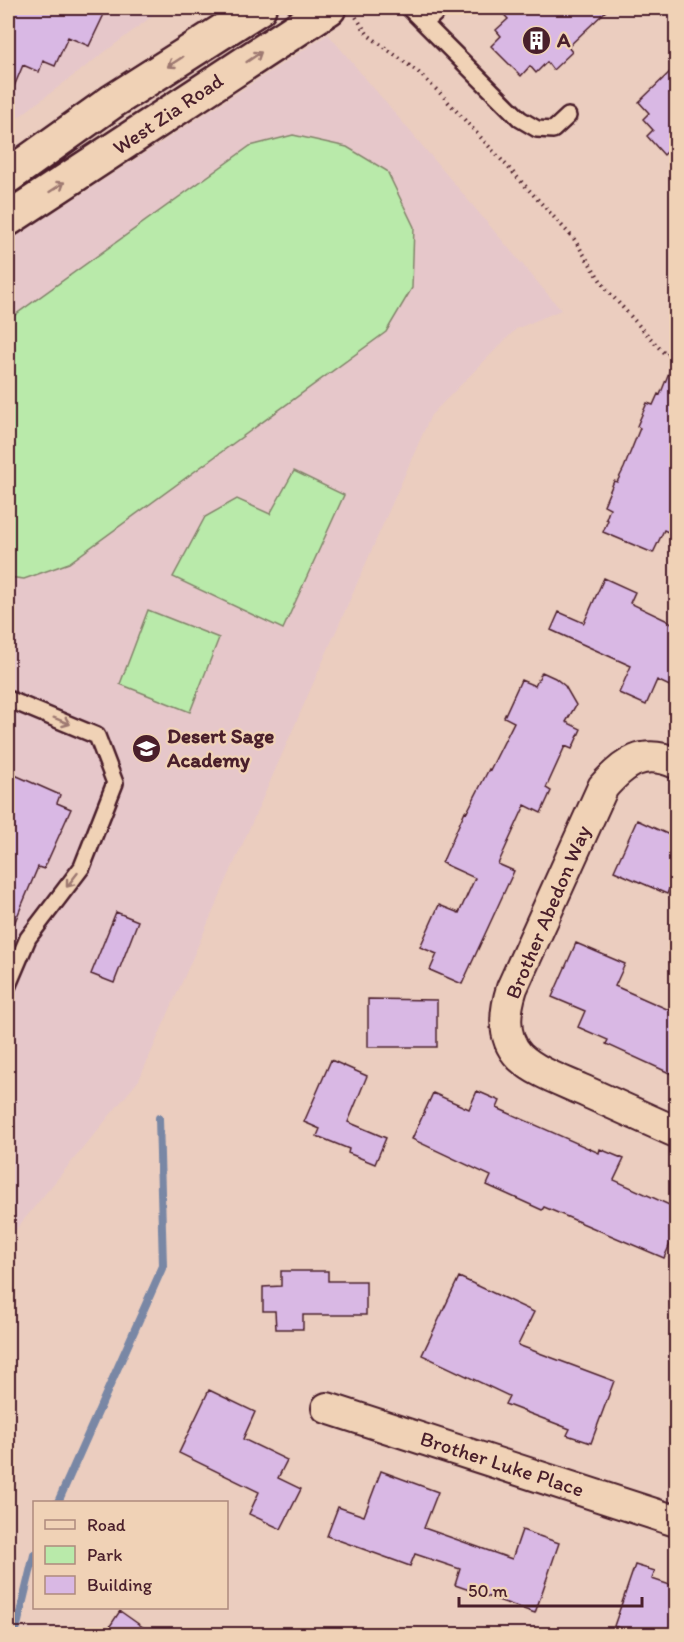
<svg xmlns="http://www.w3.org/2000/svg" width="684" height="1642" font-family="Itim,sans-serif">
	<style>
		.built { fill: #e6c7ca }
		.green { fill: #b9eaaa; stroke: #82846a; stroke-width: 1.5 }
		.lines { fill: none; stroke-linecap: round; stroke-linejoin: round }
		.stream { stroke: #7987a5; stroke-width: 8 }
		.building { fill: #d9b8e4; stroke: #4a1f2b; stroke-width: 1.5 }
		.service-casing { stroke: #4a1f2b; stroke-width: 20 }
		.minor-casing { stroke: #4a1f2b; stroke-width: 34 }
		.tertiary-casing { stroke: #4a1f2b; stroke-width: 38 }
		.path { stroke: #4a1f2b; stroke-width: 4; stroke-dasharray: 1.5 4.5; stroke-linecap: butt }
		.service { stroke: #f0d2b6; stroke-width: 15 }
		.minor { stroke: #f0d2b6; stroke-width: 30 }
		.tertiary { stroke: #f0d2b6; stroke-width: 33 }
		.oneway { stroke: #9d7870 }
		.labels { text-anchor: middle; stroke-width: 4.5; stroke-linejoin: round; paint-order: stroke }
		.poi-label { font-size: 21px; font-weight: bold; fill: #4a1f2b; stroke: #f0d2b6; text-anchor: start }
		.street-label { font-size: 21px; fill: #4a1f2b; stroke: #f0d2b6 }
	</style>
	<rect width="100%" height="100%" fill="#ebcdbf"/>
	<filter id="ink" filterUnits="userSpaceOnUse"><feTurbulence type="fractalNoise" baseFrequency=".0167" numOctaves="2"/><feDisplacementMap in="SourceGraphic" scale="12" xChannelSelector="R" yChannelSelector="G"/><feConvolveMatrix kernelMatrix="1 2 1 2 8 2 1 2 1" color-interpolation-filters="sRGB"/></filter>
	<g filter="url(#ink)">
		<!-- built -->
		<path class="built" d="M8 8H163L8 125Z
			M328 34 561 310 516 329 431 415 139 1080 8 1239V242Z"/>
		<!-- green -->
		<path class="green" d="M293 135 347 147 387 171 414 227 412 288 386 332 69 563 24 579 8 577V320L250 146Z
			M294 471 344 495 283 629 173 577 205 517 237 499 270 514Z
			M148 610 219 638 190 712 120 684Z"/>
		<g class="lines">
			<!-- stream -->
			<path class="stream" d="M58 1502 163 1266 159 1118
				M15 1634 34 1555"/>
		</g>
		<!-- building -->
		<path class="building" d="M8 8H107L89 46 68 37 55 66 43 61 39 72 23 65 8 101Z
			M498 8H609L568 47 572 52 553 70 547 62 536 73 530 66 521 76 491 46 501 36 496 30 508 19Z
			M676 66V143L664 155 647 136 653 130 643 119 649 113 639 102Z
			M676 355V517L670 533 664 530 653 553 603 532 608 520 606 519 610 508 604 505 614 481 617 482 624 468 640 428 637 426 647 403 653 405 658 394 660 395Z
			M604 578 635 592 630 603 676 625V689L657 680 646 705 619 693 631 666 551 630 559 612 584 623Z
			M542 672 555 678 565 686 576 705 566 722 581 729 572 749 565 746 546 788 551 791 541 813 525 805 498 864 514 871 462 984 430 970 437 954 420 947 439 905 459 913 475 878 442 863 465 811 467 812 489 769 490 770 514 722 504 717 521 680 535 686Z
			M8 772 60 795 57 803 71 809 44 869 38 867 8 938Z
			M637 820 676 838V873L667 894 614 871Z
			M116 912 138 921 114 983 91 974Z
			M576 943 625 964 615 986 676 1013V1076L606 1044 608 1040 578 1027 585 1011 552 997Z
			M368 999 437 1000V1047H368Z
			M331 1060 367 1076 348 1122 386 1138 375 1164 348 1153 349 1149 317 1136 320 1129 304 1122Z
			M477 1091 500 1101 497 1108 599 1153 600 1149 624 1159 614 1180 676 1208V1230L664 1258 544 1207 542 1210 487 1185 491 1176 412 1139 433 1093 469 1109Z
			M281 1271H328V1281H366V1315H303V1329H276L275 1311H263V1287L281 1286Z
			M459 1277 534 1312 518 1345 614 1381 591 1443 567 1435 570 1429 505 1404 509 1396 422 1355Z
			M209 1390 255 1412 243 1439 287 1460 278 1478 301 1489 281 1529 249 1514 259 1492 179 1453Z
			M381 1471 438 1492 424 1528 512 1559 522 1530 559 1543 535 1613 455 1585 460 1569 415 1554 410 1566 327 1536 338 1507 364 1516Z
			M635 1565 655 1571 652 1579 676 1587V1635H640L614 1626Z
			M120 1611 154 1635H104Z"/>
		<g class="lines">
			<defs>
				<path id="service" d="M409 8 520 119 537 129 553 130 568 116
					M425 23 441 8
					M8 699 97 736 115 783 82 867 28 938 8 985"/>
				<path id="minor" d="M676 763C643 749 625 762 603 787L512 988C505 1010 501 1038 520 1057 536 1072 560 1080 580 1089 612 1103 644 1118 676 1132
					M327 1408 676 1521"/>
				<path id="tertiary" d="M8 176 113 101 259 8
					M8 219 329 8"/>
			</defs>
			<!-- service casing -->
			<use href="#service" class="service-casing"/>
			<!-- minor casing -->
			<use href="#minor" class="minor-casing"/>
			<!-- tertiary casing -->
			<use href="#tertiary" class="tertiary-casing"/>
			<!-- path -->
			<path class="path" d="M356 17 368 35 418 72 439 92 574 239 606 289 663 352 666 355 676 347"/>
			<!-- service -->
			<use href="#service" class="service"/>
			<!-- minor -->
			<use href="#minor" class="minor"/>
			<!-- tertiary -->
			<use href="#tertiary" class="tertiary"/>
		</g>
		<!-- one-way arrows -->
		<defs><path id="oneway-shaft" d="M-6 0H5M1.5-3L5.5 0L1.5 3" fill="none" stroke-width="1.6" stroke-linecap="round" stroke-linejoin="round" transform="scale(1.5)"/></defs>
		<g class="oneway">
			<use href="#oneway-shaft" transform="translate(254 57) rotate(-34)"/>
			<use href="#oneway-shaft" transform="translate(175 62) rotate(147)"/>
			<use href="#oneway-shaft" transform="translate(57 187) rotate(-33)"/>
			<use href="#oneway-shaft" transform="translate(62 721) rotate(22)"/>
			<use href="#oneway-shaft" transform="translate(72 880) rotate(128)"/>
		</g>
	</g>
	<!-- icons -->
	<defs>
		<symbol id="building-disc" viewBox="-11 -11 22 22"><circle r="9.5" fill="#4a1f2b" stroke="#f0d2b6"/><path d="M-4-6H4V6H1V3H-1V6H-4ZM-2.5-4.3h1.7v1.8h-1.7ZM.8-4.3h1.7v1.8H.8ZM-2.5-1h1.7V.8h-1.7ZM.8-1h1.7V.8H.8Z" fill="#fff"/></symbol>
		<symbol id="school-disc" viewBox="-11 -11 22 22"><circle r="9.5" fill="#4a1f2b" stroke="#f0d2b6"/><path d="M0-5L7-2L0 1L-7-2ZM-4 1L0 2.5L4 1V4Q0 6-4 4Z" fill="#fff"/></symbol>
	</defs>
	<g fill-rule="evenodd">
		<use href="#building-disc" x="520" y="24" width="33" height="33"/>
		<use href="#school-disc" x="130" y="732" width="33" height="33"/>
	</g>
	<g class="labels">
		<!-- poi labels -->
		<g class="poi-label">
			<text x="557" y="47">A</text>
			<text x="167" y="743">Desert Sage<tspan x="167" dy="24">Academy</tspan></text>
		</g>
		<!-- street labels -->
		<g class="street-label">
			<text transform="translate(168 114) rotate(-34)" y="7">West Zia Road</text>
			<text transform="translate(548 912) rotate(-67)" y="7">Brother Abedon Way</text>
			<text transform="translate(502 1464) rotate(18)" y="7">Brother Luke Place</text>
		</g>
	</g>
	<!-- margin -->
	<rect width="684" height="1642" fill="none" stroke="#f0d2b6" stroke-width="30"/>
	<rect x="15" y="15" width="654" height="1612" fill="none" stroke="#4a1f2b" stroke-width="2" filter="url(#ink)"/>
	<!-- legend -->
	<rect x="33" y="1501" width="195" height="108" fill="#f0d2b6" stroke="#ae8a7e" stroke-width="1.5"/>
	<rect x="45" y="1520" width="30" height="9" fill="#f0d2b6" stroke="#ae8a7e" stroke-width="1.5"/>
	<text x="87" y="1531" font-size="18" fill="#4a1f2b">Road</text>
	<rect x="45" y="1546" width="30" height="18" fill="#b9eaaa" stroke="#ae8a7e" stroke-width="1.5"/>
	<text x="87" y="1561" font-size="18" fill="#4a1f2b">Park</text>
	<rect x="45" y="1576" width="30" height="18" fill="#d9b8e4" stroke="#ae8a7e" stroke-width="1.5"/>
	<text x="87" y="1591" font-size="18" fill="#4a1f2b">Building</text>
	<!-- scale -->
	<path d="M459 1597v9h183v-9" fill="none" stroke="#4a1f2b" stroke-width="3"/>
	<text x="468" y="1597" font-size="18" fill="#4a1f2b" stroke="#f0d2b6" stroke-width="4.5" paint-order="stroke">50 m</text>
</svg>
